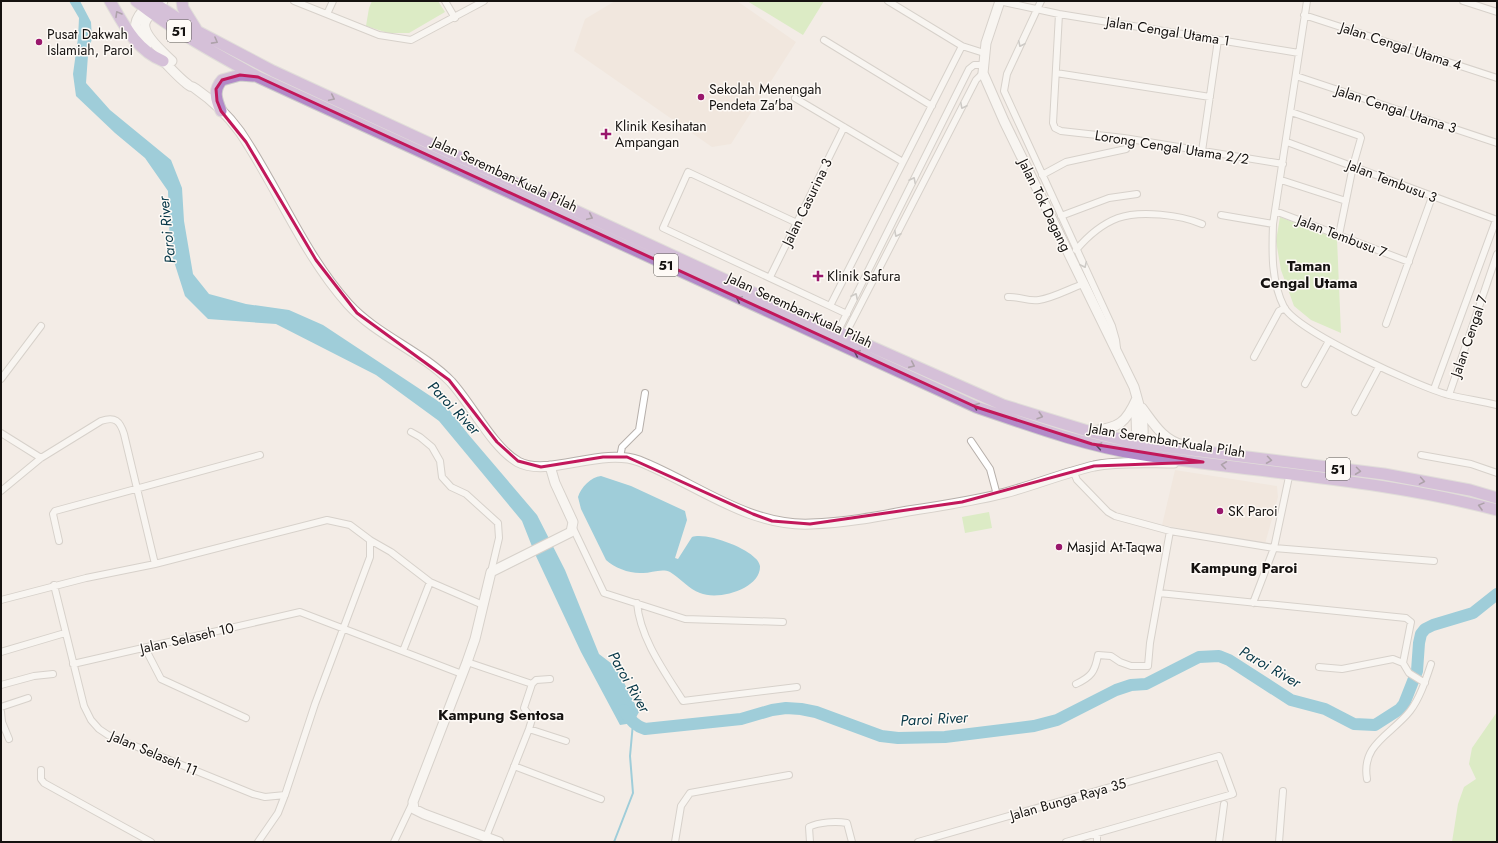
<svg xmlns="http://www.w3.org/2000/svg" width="1498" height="843" font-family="Jost,sans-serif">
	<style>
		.built { fill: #efe0d6 }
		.green { fill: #c0e89e }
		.water { fill: #3aa6cb }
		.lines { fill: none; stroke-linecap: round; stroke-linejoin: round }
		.stream { stroke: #3aa6cb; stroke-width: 2 }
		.river { stroke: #3aa6cb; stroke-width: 12 }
		.street-casing { stroke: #b6afaa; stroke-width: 8 }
		.secondary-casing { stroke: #b6afaa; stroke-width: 11 }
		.highway-casing { stroke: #cccbca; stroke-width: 13 }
		.street { stroke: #fff; stroke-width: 6 }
		.secondary { stroke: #fff; stroke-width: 9 }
		.highway { stroke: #b28ac8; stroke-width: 11 }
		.oneway { stroke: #5c4863 }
		.oneway2 { stroke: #a1a09f }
		.marked { fill: none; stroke: #c2185b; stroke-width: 3; stroke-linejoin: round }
		.poi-dot { fill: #99176c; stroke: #fefaf6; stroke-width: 1.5 }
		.labels { text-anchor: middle; stroke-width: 3; stroke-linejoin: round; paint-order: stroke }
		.shield { fill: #fefaf6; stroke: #5b5855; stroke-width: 1 }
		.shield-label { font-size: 13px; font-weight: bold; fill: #151210 }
		.street-label { font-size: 14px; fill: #151210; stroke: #fefaf6 }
		.poi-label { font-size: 14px; fill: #151210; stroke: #fefaf6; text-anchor: start }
		.water-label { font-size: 15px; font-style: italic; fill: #063747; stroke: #fefaf6 }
		.neighbourhood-label { font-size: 15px; font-weight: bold; fill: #151210; stroke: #fefaf6 }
	</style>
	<rect width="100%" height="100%" fill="#f3ece6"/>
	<!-- built -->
	<path class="built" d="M615 1H737L796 42 731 144 712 147 574 51 585 19Z
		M1175 470 1277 486 1278 497 1265 544 1162 525Z"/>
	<!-- green -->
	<path class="green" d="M372 1H438L445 12 409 33H388L366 26 369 8Z
		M747 1H824L803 35Z
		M1280 217 1337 239 1341 333 1311 320 1294 306 1281 270 1276 241Z
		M989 512 992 528 965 533 962 517Z
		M1497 712V842H1452L1458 804 1464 787 1476 779 1469 764 1472 748Z"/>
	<!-- water -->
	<path class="water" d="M69 1H80L91 22 92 38 88 55 86 83 110 110 171 160 182 188 184 221 193 274 209 294 246 304 289 310 323 325 447 407 468 434 537 515 565 570 599 654 616 667 639 712 633 723 620 725 581 652 535 554 522 521 439 421 376 375 276 324 208 319 185 296 170 249 168 191 145 158 115 133 76 96 73 74 78 38 79 18Z
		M601 476 631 486 685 511 687 520 675 558 678 559 692 537C706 532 745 547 755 558 758 560 759 563 760 566 761 589 718 601 700 593 689 589 680 578 670 572 662 568 651 573 643 573 630 574 615 568 606 560L581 509 578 497C581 487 591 477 601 476Z"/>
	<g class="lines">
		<!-- stream -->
		<path class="stream" d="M614 842 633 793 630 756 633 723"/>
		<!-- river -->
		<path class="river" d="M624 710C629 719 635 726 645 729L741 719 772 710 786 708 801 709 816 712 881 736 898 738 945 737 1034 726 1057 720 1116 690 1131 685 1146 684 1199 657 1219 656 1229 660 1291 700 1325 709 1354 724 1375 725 1400 709 1404 704 1417 671 1419 643 1421 634 1425 629 1433 625 1473 613 1497 594"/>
		<defs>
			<path id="street" d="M294 1 379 35 411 40 484 1
				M445 1 455 18
				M888 1 962 46 984 53
				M999 1 1059 14 1299 53
				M1041 1 1007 74 1004 91 1112 326 1116 340 1117 348
				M1307 1 1273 224C1272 252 1271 281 1284 307 1298 332 1419 387 1449 395 1465 399 1481 401 1497 405
				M1463 1 1497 12
				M327 14 333 1
				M1059 14 1053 123 1055 128 1061 131 1124 138 1283 164
				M1304 15 1497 78
				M824 40 932 106
				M1056 73 1210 97
				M1296 76 1497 143
				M795 98 903 162
				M1291 112 1360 136 1361 138 1353 166 1339 235
				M1287 142 1497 220
				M1202 151 1218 40
				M1042 175 1066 162 1126 149
				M1281 180 1346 201
				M1275 211 1409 262
				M1221 215 1273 224
				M1061 216 1109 198 1137 194
				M797 223 688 172 663 228 847 314
				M1076 250C1087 237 1102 224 1118 218 1140 210 1181 215 1202 224
				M770 277 844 127
				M1008 297C1019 296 1028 302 1039 300 1053 298 1069 289 1083 284
				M830 306 962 46
				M1386 324 1432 197
				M838 331 969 69 974 65H983
				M845 335 976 80 983 73
				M1254 357 1279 311 1285 308
				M1 379 41 326
				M1305 384 1329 341
				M1434 389 1496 220
				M1449 395 1497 254
				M1355 412 1379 367
				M411 432 420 437 432 447 440 461 442 477 451 487 466 494 498 523 499 538 491 572
				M1 433 41 458
				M971 441 990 469 997 495
				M1421 455 1471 464 1497 473
				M620 457 622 447 639 430 645 393
				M1074 473 1077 480 1108 512 1115 516 1170 531 1274 548 1434 561
				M1 491 41 458 101 421C115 416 120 421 124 434L155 564
				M573 528 604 593 685 619 783 622
				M59 541 53 514 55 511 260 455
				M54 585 84 706 91 720 99 729 108 735 253 794 265 797 285 795
				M1159 593 1406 618 1411 622 1403 663
				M1 600 86 578 155 564 327 520 350 525 370 540 391 552 430 582 483 605
				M637 603C640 638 664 671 683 701L797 687
				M1253 603 1274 548 1290 472
				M145 648 161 679 246 718
				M403 651 430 582
				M1 652 65 633
				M467 662 532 684
				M73 664 300 612 462 674
				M1319 667 1342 669 1393 659 1403 663 1409 673 1425 683
				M1076 684C1091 677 1095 672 1098 655L1111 656 1120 662 1131 666H1148L1150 643 1170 531
				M1 685 34 676 53 674
				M1 707 28 698
				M1 712 2 722 9 739
				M529 729 566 741
				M514 766 601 799
				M41 770V779L44 783 151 842
				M1367 779C1361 744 1391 735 1410 711 1420 698 1426 679 1431 664
				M1097 833V842
				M486 837 529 729 532 719 524 708 532 684 536 680 550 679
				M258 842 278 813 285 795 315 704 370 557V540
				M394 842 413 802
				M675 842 681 806 690 793 789 775
				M810 842 809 827C819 822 836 821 847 823L852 842
				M918 842 1219 756 1233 794 1066 842
				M1219 842 1224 804
				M1279 842 1283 791"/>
			<path id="secondary" d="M163 1C158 7 147 15 145 23 142 35 164 53 172 61
				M1000 1 986 43 983 73 1004 121 1134 387C1139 406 1148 429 1140 449
				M147 45C130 28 133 19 150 3
				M159 57C168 65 176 75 186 83 193 89 189 84 196 89 212 100 229 117 240 132 278 188 302 252 348 304 377 336 421 351 451 382 472 405 492 447 518 462 548 478 601 447 639 461 695 483 748 527 811 524 844 523 876 517 908 511 941 506 974 501 1005 493 1035 485 1064 473 1094 466 1119 461 1148 463 1174 463
				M1142 408C1154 424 1163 440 1183 445
				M1092 431C1119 428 1126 423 1137 398
				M1137 448 1136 415 1138 404
				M499 842 424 814 414 809 413 802 467 662 475 639 491 572 571 532 573 522 555 483 550 466"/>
			<path id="highway" d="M110 1C124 25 136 50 163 61
				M136 1C174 31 216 54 258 77L976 407C1029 425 1082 445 1138 454 1258 473 1380 479 1497 510
				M151 1 197 31 273 71 845 335 1003 405 1091 432 1136 443 1384 474 1470 490 1497 498
				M182 1 183 8 196 29
				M221 111C216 99 213 90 222 80L240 75 253 76"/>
		</defs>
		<!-- street casing -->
		<use href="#street" class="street-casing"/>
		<!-- secondary casing -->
		<use href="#secondary" class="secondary-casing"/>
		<!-- highway casing -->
		<use href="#highway" class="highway-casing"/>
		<!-- street -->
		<use href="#street" class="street"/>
		<!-- secondary -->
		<use href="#secondary" class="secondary"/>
		<!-- highway -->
		<use href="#highway" class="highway"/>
	</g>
	<!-- one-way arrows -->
	<defs><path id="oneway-chevron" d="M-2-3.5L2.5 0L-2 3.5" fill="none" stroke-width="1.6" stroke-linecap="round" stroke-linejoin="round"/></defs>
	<g class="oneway">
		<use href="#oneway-chevron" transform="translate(118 14) rotate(-120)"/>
		<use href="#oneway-chevron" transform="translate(215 41) rotate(29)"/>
		<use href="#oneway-chevron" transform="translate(332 98) rotate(25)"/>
		<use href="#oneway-chevron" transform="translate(590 217) rotate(25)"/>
		<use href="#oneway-chevron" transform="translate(739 299) rotate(-155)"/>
		<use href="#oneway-chevron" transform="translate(857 353) rotate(-156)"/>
		<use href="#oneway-chevron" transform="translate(912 365) rotate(24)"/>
		<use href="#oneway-chevron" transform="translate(976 406) rotate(-158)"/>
		<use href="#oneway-chevron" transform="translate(1040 416) rotate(17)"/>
		<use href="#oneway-chevron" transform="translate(1099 446) rotate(-169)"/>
		<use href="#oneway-chevron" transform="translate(1269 460) rotate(8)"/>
		<use href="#oneway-chevron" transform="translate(1224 465) rotate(-172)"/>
		<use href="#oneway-chevron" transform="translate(1358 471) rotate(7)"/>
		<use href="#oneway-chevron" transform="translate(1422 481) rotate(10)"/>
		<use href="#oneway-chevron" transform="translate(1481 506) rotate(-165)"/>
	</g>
	<g class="oneway2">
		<use href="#oneway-chevron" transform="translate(1021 44) rotate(115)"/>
		<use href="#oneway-chevron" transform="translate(963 106) rotate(117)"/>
		<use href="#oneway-chevron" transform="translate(913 180) rotate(-63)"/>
		<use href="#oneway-chevron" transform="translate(897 234) rotate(117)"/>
		<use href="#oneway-chevron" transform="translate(1084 265) rotate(65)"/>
		<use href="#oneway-chevron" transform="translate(855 296) rotate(-64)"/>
	</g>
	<!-- marked area -->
	<path d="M0 0H1498V843H0ZM240 75 258 77 976 407 1092 444 1203 462 1094 466 962 502 810 524 772 521 753 514 627 457H603L541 467 518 461 497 442 449 380 357 313 316 260 246 142 221 111 217 101 216 89 222 80Z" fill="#f3ece6" fill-opacity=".55" fill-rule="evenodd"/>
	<path class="marked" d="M240 75 258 77 976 407 1092 444 1203 462 1094 466 962 502 810 524 772 521 753 514 627 457H603L541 467 518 461 497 442 449 380 357 313 316 260 246 142 221 111 217 101 216 89 222 80Z"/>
	<!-- markers -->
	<g class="poi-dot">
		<circle cx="39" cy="42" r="4"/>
		<circle cx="701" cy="97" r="4"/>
		<path d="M604 128h4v4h4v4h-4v4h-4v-4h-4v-4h4z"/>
		<path d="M816 270h4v4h4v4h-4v4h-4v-4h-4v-4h4z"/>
		<circle cx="1220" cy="511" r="4"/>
		<circle cx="1059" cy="547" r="4"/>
	</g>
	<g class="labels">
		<!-- shield labels -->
		<g class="shield">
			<rect x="167" y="20" width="24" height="22" rx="3"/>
			<rect x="654" y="254" width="24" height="22" rx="3"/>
			<rect x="1326" y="458" width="24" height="22" rx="3"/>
		</g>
		<g class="shield-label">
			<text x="179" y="36">51</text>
			<text x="666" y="270">51</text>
			<text x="1338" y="474">51</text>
		</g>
		<!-- street labels -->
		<g class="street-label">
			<text transform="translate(1168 31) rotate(9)" y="5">Jalan Cengal Utama 1</text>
			<text transform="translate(1401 46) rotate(18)" y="5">Jalan Cengal Utama 4</text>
			<text transform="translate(1396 109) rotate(18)" y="5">Jalan Cengal Utama 3</text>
			<text transform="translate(1172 147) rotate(9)" y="5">Lorong Cengal Utama 2/2</text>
			<text transform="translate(505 174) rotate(25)" y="5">Jalan Seremban-Kuala Pilah</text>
			<text transform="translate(1392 181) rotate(21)" y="5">Jalan Tembusu 3</text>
			<text transform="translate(807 202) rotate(-64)" y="5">Jalan Casurina 3</text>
			<text transform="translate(1045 205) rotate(64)" y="5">Jalan Tok Dagang</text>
			<text transform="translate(1342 236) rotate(21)" y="5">Jalan Tembusu 7</text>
			<text transform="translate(800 310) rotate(25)" y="5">Jalan Seremban-Kuala Pilah</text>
			<text transform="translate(1469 336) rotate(-71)" y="5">Jalan Cengal 7</text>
			<text transform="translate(1167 440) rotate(9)" y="5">Jalan Seremban-Kuala Pilah</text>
			<text transform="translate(187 638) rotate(-13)" y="5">Jalan Selaseh 10</text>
			<text transform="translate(154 753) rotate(23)" y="5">Jalan Selaseh 11</text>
			<text transform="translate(1068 799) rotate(-16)" y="5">Jalan Bunga Raya 35</text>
		</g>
		<!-- poi labels -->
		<g class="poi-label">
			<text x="47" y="39">Pusat Dakwah<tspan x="47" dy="16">Islamiah, Paroi</tspan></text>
			<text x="709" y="94">Sekolah Menengah<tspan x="709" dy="16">Pendeta Za'ba</tspan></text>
			<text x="615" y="131">Klinik Kesihatan<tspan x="615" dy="16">Ampangan</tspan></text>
			<text x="827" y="281">Klinik Safura</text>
			<text x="1228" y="516">SK Paroi</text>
			<text x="1067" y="552">Masjid At-Taqwa</text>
		</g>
		<!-- water labels -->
		<g class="water-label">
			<text transform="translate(167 230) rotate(-96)" y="5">Paroi River</text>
			<text transform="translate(454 408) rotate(46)" y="5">Paroi River</text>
			<text transform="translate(1270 667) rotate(30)" y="5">Paroi River</text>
			<text transform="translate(629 682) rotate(60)" y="5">Paroi River</text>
			<text transform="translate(934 719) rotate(-3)" y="5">Paroi River</text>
		</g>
		<!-- neighbourhood labels -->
		<g class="neighbourhood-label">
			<text x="1309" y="271">Taman<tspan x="1309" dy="17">Cengal Utama</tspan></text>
			<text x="1244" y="573">Kampung Paroi</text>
			<text x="501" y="720">Kampung Sentosa</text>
		</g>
	</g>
	<!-- border -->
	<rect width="1498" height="843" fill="none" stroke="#151210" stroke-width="4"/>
</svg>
